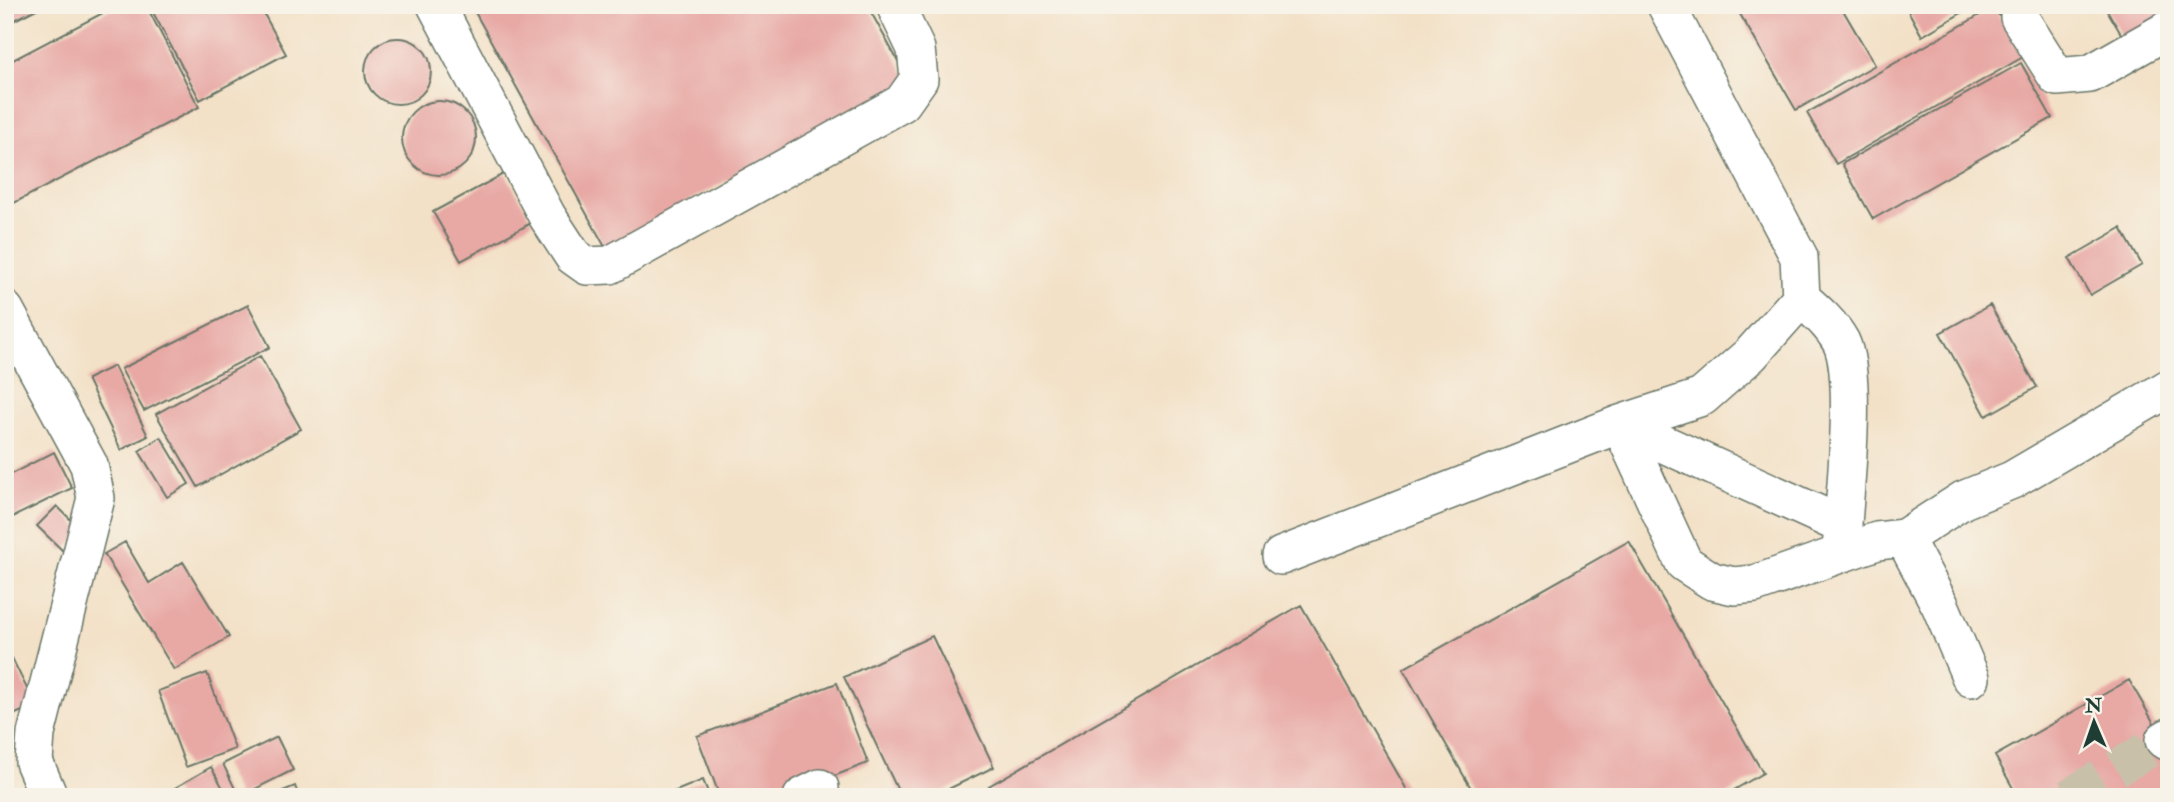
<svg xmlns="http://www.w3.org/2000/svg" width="2174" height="802" font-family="'IM FELL Double Pica',serif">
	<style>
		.building { fill: #e8a9a5 }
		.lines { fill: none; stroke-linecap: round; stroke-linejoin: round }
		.minor-tunnel { stroke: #c9c0aa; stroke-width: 37; stroke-dasharray: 37 18; stroke-linecap: butt }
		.minor-casing { stroke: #697667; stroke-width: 40 }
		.minor { stroke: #fff; stroke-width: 37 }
	</style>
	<rect width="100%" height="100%" fill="#f7f3e8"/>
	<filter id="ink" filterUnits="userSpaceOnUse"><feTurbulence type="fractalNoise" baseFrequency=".0143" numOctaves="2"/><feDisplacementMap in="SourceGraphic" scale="14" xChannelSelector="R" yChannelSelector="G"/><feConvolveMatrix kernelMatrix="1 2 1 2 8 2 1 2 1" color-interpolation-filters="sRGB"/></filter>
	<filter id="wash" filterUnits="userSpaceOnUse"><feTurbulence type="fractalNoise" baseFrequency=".00686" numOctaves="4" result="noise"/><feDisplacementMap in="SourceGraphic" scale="28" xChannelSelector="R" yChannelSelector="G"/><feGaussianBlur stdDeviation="1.57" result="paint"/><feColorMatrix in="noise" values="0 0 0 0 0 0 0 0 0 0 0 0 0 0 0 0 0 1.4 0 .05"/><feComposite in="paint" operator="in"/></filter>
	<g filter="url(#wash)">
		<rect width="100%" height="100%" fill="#f3e1c7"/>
		<g id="blocks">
			<!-- building -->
			<path class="building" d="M5 5H44L5 25Z
				M118 5H146L199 107 14 203 5 188V64Z
				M149 5H259L286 54 200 100Z
				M471 5H867L909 81 605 247Z
				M1755 5H1840L1875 65 1796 110 1740 14Z
				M1905 5H1975L1922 36Z
				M2104 5H2157L2163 17 2124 39Z
				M1994 7 2023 57 1836 164 1807 113Z
				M365 71a33 33 0 1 1 66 0a33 33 0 1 1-66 0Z
				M2021 63 2052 118 1873 219 1842 164Z
				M402 138a37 37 0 1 1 74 0a37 37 0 1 1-74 0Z
				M505 173 533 222 461 261 433 212Z
				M2121 228 2142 265 2090 295 2069 258Z
				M248 305 270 347 144 411 121 369Z
				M1990 305 2037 387 1986 416 1940 333Z
				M260 356 301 429 198 487 156 414Z
				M114 366 148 436 121 450 87 379Z
				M161 437 189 484 167 497 139 451Z
				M54 452 72 488 5 521V477Z
				M57 506 83 532 63 551 37 526Z
				M1629 541 1763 773 1722 797H1476L1403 669Z
				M125 542 149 583 183 562 229 637 174 670 104 554Z
				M1301 605 1411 797H995L989 786Z
				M932 636 994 767 932 797H901L844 677Z
				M10 654 35 705 5 719V656Z
				M207 673 235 749 186 767 158 691Z
				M2129 680 2169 749V797H2018L1995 756Z
				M837 683 868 763 779 797H720L697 736Z
				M277 737 293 770 239 797 223 764Z
				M211 767 228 797H178L173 789Z
				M703 780 710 797H661Z
				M295 786 299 797H268Z"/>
		</g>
	</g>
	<g filter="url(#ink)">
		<use href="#blocks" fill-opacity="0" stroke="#697667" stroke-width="2"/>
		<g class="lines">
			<!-- minor-tunnel -->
			<path class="minor-tunnel" d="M2069 797 2164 740"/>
			<defs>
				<path id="minor" d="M436 5 547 216 573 256 587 266 610 265 902 103 919 79 916 49 895 5
					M1666 5 1799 257 1801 298C1817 312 1831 324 1841 342 1859 379 1843 507 1841 554
					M2019 17 2057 77 2090 74 2169 29
					M5 310 89 465 96 498 36 734 34 762 49 797
					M1620 424 1684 563 1712 581 1734 586 1755 584 1877 541 1904 538
					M1620 424 1842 525
					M1281 556 1620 424 1702 397 1751 354 1801 298
					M1971 678 1940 605 1904 538 1963 500 2012 480 2169 388
					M2164 740 2169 737
					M802 797 820 788"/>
			</defs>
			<!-- minor casing -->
			<use href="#minor" class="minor-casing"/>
			<!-- minor -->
			<use href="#minor" class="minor"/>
		</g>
	</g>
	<!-- margin -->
	<rect width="2174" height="802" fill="none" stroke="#f7f3e8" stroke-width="28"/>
	<!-- north arrow -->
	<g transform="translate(2094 722) rotate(358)" stroke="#f7f3e8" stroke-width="5" paint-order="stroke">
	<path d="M0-5L12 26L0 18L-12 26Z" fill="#1f3d34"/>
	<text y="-10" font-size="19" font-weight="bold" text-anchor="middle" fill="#1f3d34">N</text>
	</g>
</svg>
